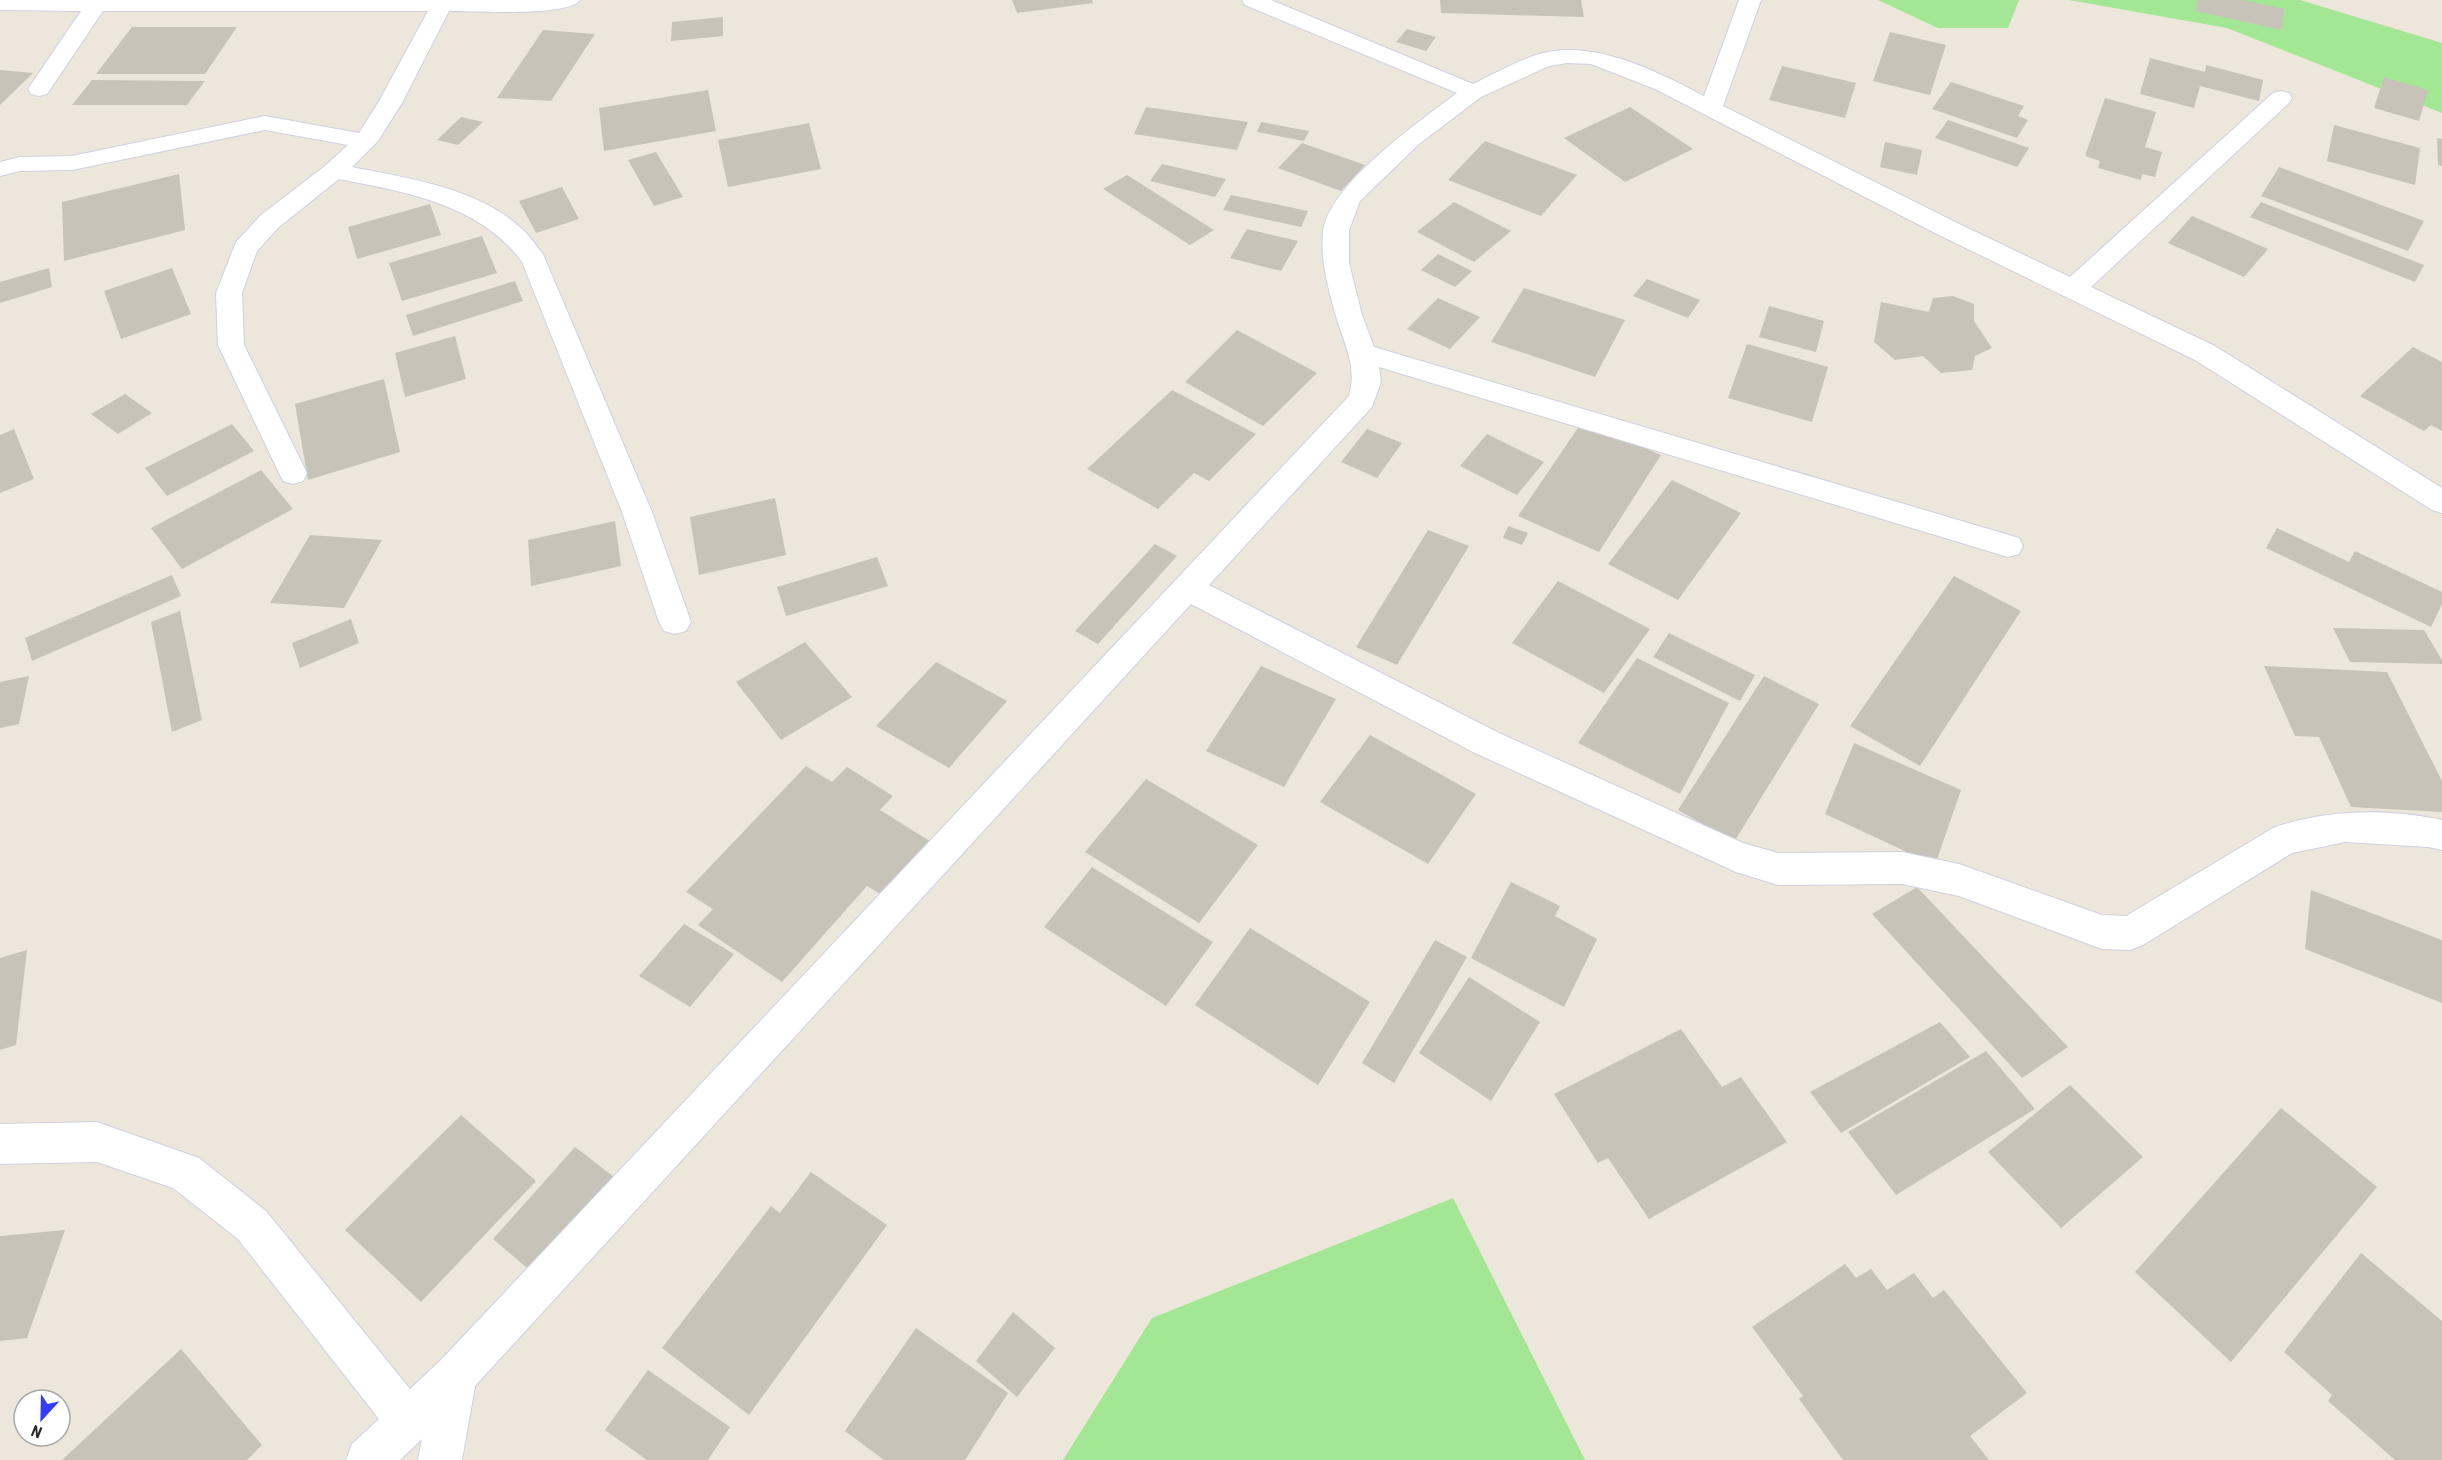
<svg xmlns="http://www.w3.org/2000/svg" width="2442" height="1460" font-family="'Roboto Condensed',sans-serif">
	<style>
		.green { fill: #a3e693 }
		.building { fill: #c7c3b9 }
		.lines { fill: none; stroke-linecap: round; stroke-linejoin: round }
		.minor-casing { stroke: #cfd0e3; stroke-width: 2 }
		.minor { fill: #fff; fill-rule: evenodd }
	</style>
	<rect width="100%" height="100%" fill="#ece7da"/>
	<!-- green -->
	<path class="green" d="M1878 0H2019L2008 28H1938Z
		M2069 0H2300L2442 43V113L2227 28Z
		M1453 1198 1585 1460H1063L1152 1318Z"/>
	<!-- building -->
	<path class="building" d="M1012 0H1092L1093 3 1017 13Z
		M1440 0H1581L1584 17 1441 13Z
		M2198 0H2243L2284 9 2282 30 2196 11Z
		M723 17V36L671 41 672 22Z
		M132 27H237L205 74H96Z
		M1407 29 1436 37 1426 51 1396 42Z
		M543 30 595 34 551 101 497 98Z
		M1890 32 1946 45 1930 95 1873 81Z
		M2150 58 2205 72 2206 65 2263 80 2259 101 2200 86 2194 108 2140 94Z
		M1782 66 1856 83 1845 118 1769 100Z
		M0 70 33 73 0 105Z
		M2384 77 2428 90 2419 121 2374 108Z
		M92 80 205 81 187 105H72Z
		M1951 82 2024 106 2018 116 2028 120 2017 138 1932 109Z
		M708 90 716 131 604 151 599 108Z
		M2105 98 2156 112 2145 147 2162 152 2155 177 2142 174 2141 180 2098 168 2100 161 2085 156Z
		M1146 107 1248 122 1237 150 1134 134Z
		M1630 107 1693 149 1625 182 1564 138Z
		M461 117 483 122 458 145 437 140Z
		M1948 120 2029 148 2017 167 1935 138Z
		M1261 122 1309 131 1304 141 1257 132Z
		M809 123 821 169 728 187 718 140Z
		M2334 125 2420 148 2415 185 2327 161Z
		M2437 138 2442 139V166L2438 165Z
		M1485 141 1577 175 1541 216 1448 180Z
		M1885 142 1922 150 1917 175 1880 167Z
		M1302 143 1365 165 1341 191 1278 168Z
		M656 152 683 197 654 206 628 160Z
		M1162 164 1226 179 1215 197 1150 181Z
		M2279 167 2424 221 2408 251 2261 196Z
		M179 174 185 230 64 261 62 202Z
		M1127 175 1214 230 1190 245 1103 189Z
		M562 187 579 219 536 233 519 201Z
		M1231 195 1308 211 1301 227 1223 210Z
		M1454 202 1511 231 1474 262 1417 232Z
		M2261 202 2424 265 2415 282 2250 217Z
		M430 204 441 235 357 259 348 227Z
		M2192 216 2268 249 2244 277 2168 243Z
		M1247 229 1298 241 1281 271 1230 258Z
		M482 236 497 273 402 301 389 263Z
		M1438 254 1472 271 1455 287 1421 270Z
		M49 268 52 287 0 303V282Z
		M172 268 191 314 121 339 104 291Z
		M1647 279 1700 300 1688 318 1633 296Z
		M515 281 523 301 413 336 406 315Z
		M1524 288 1625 320 1595 377 1491 342Z
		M1953 296 1974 304V321L1992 348 1975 356 1972 370 1941 373 1923 356 1895 360 1874 342 1881 302 1929 312 1933 298Z
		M1438 298 1480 317 1450 349 1407 329Z
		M1769 306 1824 321 1816 352 1759 337Z
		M1237 330 1317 373 1263 426 1185 382Z
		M455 336 466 379 405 397 395 353Z
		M1747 344 1828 367 1812 422 1728 398Z
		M2413 347 2442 362V431L2431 425 2424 431 2360 396Z
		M384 379 400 452 308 480 295 404Z
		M1172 390 1256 434 1209 481 1194 473 1158 509 1087 469Z
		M125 394 152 413 118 434 91 414Z
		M1582 422 1661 455 1599 552 1518 516Z
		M232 424 254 451 167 496 145 468Z
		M14 429 34 479 0 493V435Z
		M1367 429 1402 443 1377 478 1341 462Z
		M1487 434 1544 462 1517 495 1460 466Z
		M261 470 293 509 182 569 151 528Z
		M1672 480 1741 513 1678 600 1608 564Z
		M775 498 786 555 699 575 690 517Z
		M615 521 621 566 531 586 528 540Z
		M1508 526 1528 533 1522 545 1503 538Z
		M2277 528 2349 562 2355 551 2442 592V604L2431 627 2266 548Z
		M1428 530 1469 546 1397 665 1356 647Z
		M310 535 382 540 344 608 270 603Z
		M1155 544 1177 556 1098 644 1075 631Z
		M877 557 888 586 786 616 777 587Z
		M172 575 181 596 32 661 25 638Z
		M1954 576 2021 611 1920 766 1850 726Z
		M1558 581 1650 629 1604 693 1512 643Z
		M180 611 202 720 172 732 151 622Z
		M351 619 359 643 300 668 292 643Z
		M2333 628 2424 630 2442 660V664L2350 662Z
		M1669 633 1755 675 1740 701 1653 657Z
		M805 642 852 697 781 740 736 682Z
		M1637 658 1729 703 1680 794 1578 743Z
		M936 662 1007 701 949 768 876 726Z
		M1261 666 1336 699 1284 787 1206 751Z
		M2264 666 2387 672 2442 781V812L2351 807 2319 737 2295 736Z
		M29 676 19 724 0 728V682Z
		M1764 676 1819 704 1734 842 1678 810Z
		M1370 735 1476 794 1428 864 1320 802Z
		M1854 743 1961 790 1935 865 1825 814Z
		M806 766 832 782 847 767 893 796 880 810 933 843 887 898 867 886 782 982 698 925 713 909 686 892Z
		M1146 779 1258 845 1199 923 1085 852Z
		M1092 867 1213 942 1166 1006 1044 927Z
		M1511 882 1560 906 1555 916 1597 939 1564 1007 1471 958Z
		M1917 887 2068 1047 2022 1078 1872 914Z
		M2311 890 2442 940V1003L2305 949Z
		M684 924 734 954 690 1007 639 976Z
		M1250 928 1370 1002 1318 1085 1195 1005Z
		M1435 940 1467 957 1394 1083 1362 1063Z
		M27 950 16 1045 0 1050V958Z
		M1469 977 1540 1022 1491 1101 1419 1053Z
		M1940 1022 1970 1057 1841 1133 1810 1092Z
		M1681 1029 1722 1087 1741 1077 1787 1142 1649 1219 1608 1158 1598 1163 1554 1094Z
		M1986 1051 2035 1109 1896 1195 1848 1132Z
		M2070 1085 2143 1157 2061 1228 1988 1152Z
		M2281 1108 2377 1187 2231 1362 2135 1272Z
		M461 1115 536 1181 421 1302 345 1230Z
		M575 1147 614 1177 532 1272 493 1239Z
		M811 1172 887 1225 749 1415 662 1348 771 1206 780 1213Z
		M65 1230 27 1338 0 1341V1236Z
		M2361 1253 2442 1321V1460H2395L2328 1401 2332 1395 2284 1352Z
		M1845 1264 1856 1278 1871 1269 1887 1290 1914 1273 1933 1298 1944 1290 2027 1393 1970 1436 1989 1460H1843L1799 1399 1803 1396 1752 1327Z
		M1013 1312 1055 1348 1017 1397 976 1361Z
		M916 1328 1008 1393 965 1460H884L845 1431Z
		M181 1349 262 1445 247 1460H62Z
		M648 1370 730 1427 708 1460H647L605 1430Z"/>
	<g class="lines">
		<defs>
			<path id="minor" d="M0 0H580C568 17 473 11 449 11L402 103 378 141 352 167C408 178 479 188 522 229 530 236 536 246 543 254L652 512 691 622 686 631 675 634 664 631 659 622 622 512 522 262C480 204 405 192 339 179L279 227 257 251 242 293 244 345 307 473 303 481 293 484 283 481 279 473 218 345 216 293 236 242 261 215 325 166 348 145 265 130 72 170 20 171 0 176V162L20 157 72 156 265 116 359 133 378 103 428 11H103L47 94 39 96 31 94 28 89 81 11 0 10Z
				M1242 0H1271L1473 84C1493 74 1515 62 1536 55 1591 37 1656 71 1704 96L1739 0H1761L1723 106 1953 221 2070 277 2273 93 2281 91 2289 93 2292 98 2289 103 2091 287 2215 346 2442 488V513L2432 510 2195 360 1935 233 1655 89 1591 64 1567 63 1549 66 1481 97 1419 144 1360 201 1349 230V263L1362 315 1374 347 2019 538 2023 546 2019 554 2008 557 1379 367 1381 382 1372 407 1209 585 1499 733 1743 843 1778 853 1902 852 1959 864 2102 915 2126 916 2273 828C2325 809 2388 808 2442 820V850L2428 847 2345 842 2292 853 2143 945 2130 950 2102 949 1959 896 1902 884 1778 885 1736 872 1475 753 1191 604 475 1386 462 1460H418L422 1439 400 1460H346L352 1444 379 1419 238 1239 173 1188 97 1162 0 1164V1124L97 1122 199 1158 266 1211 410 1389 440 1361 1349 396C1358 366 1343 342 1335 313 1328 287 1320 259 1323 232 1329 184 1419 122 1457 93L1245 5Z"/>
		</defs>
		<!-- minor casing -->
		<use href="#minor" class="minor-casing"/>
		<!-- minor -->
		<use href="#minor" class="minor"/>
	</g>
	<!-- north arrow -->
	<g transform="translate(42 1418) rotate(202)"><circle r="28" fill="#ffffff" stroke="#a9a9a9" stroke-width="1.5"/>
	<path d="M0-4.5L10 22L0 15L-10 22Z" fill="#343dff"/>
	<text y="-9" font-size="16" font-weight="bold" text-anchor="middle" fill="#292929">N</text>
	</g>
</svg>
